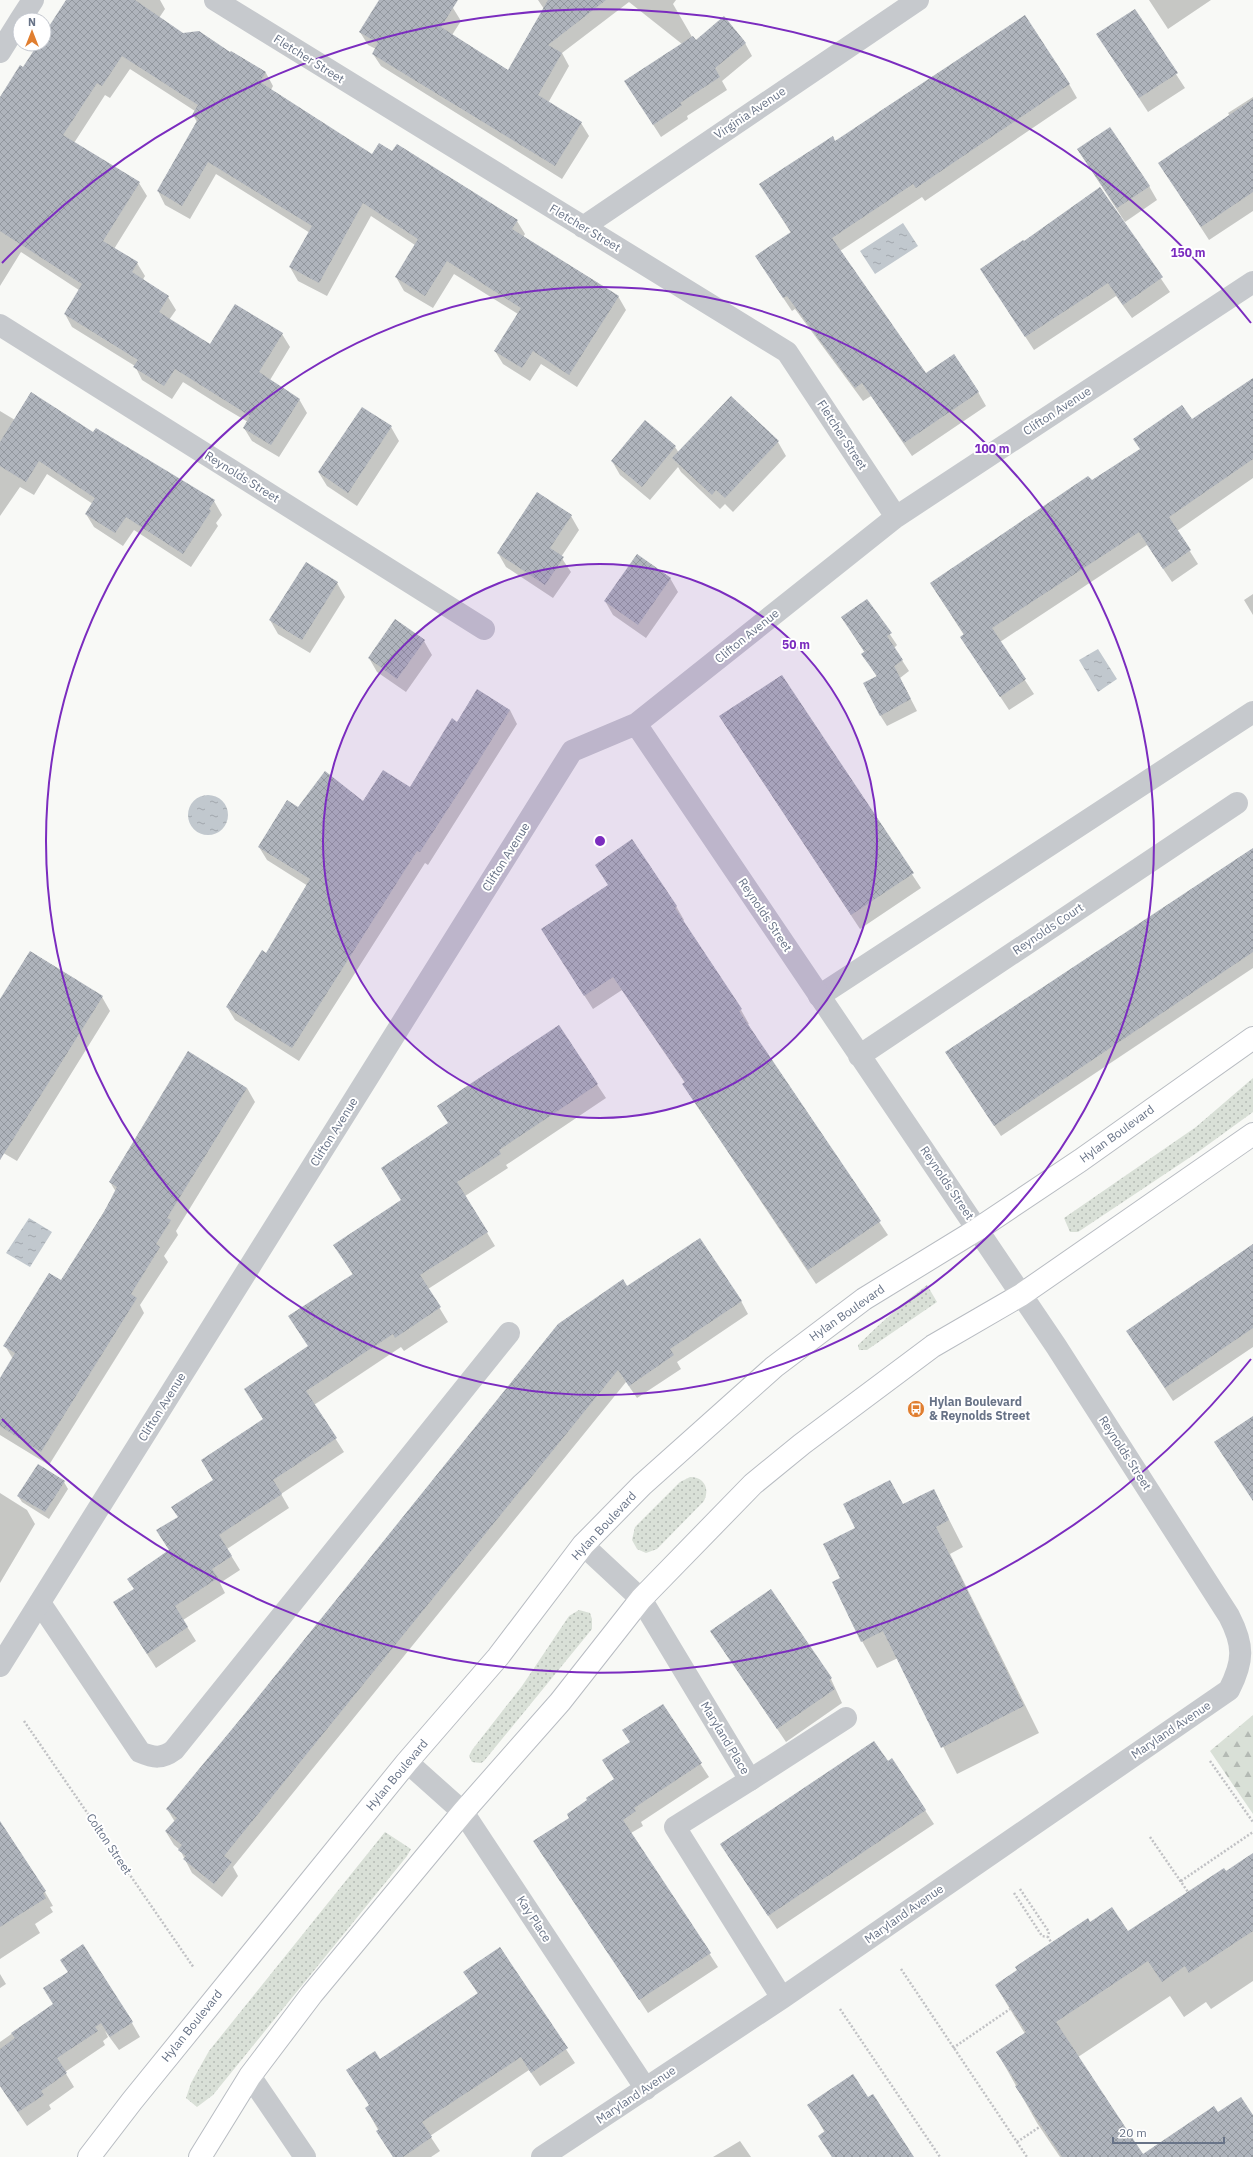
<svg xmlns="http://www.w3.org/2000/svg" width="1253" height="2157" font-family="'IBM Plex Sans',sans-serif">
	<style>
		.grass { fill: url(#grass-dots) }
		.forest { fill: url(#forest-firs) }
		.water { fill: url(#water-ripples) }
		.shadow { fill: #0003 }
		.building { fill: url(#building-cross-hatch) }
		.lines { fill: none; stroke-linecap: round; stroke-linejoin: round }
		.secondary-casing { stroke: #b8bcc2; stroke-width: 24 }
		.path { stroke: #c0c1c4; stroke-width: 2.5; stroke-dasharray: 2 2; stroke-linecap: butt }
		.service { stroke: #c6c9cd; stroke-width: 22 }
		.minor { stroke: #c6c9cd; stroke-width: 22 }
		.secondary { stroke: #fff; stroke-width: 22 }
		.ring { fill: none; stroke: #7b2cbf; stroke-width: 2 }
		.labels { text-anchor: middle; stroke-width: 4; stroke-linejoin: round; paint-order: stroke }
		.street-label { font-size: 12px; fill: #687387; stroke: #fff }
		.poi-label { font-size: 12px; font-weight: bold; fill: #687387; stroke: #fff; text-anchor: start }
		.centre { fill: #7b2cbf; stroke: #fff; stroke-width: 2 }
		.ring-label { font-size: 12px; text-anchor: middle; font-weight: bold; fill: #7b2cbf; stroke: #fff; stroke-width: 4; stroke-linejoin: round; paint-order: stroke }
	</style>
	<defs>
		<pattern id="grass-dots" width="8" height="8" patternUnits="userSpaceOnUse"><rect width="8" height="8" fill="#d9e0d7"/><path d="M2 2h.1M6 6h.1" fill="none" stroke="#b4bab4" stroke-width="1.8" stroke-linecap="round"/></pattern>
		<pattern id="forest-firs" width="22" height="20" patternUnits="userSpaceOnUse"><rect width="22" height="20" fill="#d9e0d7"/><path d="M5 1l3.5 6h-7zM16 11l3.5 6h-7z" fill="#b4bab4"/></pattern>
		<pattern id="water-ripples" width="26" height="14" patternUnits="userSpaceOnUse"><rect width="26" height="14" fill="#c1c8ce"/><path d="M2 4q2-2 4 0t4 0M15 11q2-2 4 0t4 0" fill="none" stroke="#a1a7ad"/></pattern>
		<pattern id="building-cross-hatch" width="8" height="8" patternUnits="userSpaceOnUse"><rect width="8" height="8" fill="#afb4bc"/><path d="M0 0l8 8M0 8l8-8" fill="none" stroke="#92979e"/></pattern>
	</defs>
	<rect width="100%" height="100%" fill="#f8f9f6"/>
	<!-- grass -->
	<path class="grass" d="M1253 1078V1112L1198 1152 1078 1232H1070L1064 1218 1196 1127Z
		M927 1285 937 1302 867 1350H859L858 1345C880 1324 902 1303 927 1285Z
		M690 1477C704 1477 710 1488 704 1501L657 1549 646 1553 637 1549 632 1540 635 1527 680 1482Z
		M579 1610 590 1613 592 1619V1629L484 1761 481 1763 472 1762 469 1756 472 1750 522 1686 569 1616Z
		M385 1832 411 1849 407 1856 213 2095 197 2107 186 2098 191 2083 209 2051Z"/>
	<!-- forest -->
	<path class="forest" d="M1253 1715V1814L1210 1751Z"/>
	<!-- water -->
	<path class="water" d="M903 223 918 246 875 274 860 251Z
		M1098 649 1117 679 1098 692 1079 660Z
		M188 815a20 20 0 1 1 40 0a20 20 0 1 1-40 0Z
		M29 1218 52 1232 30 1267 6 1253Z"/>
	<!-- shadow -->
	<path class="shadow" d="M69 0H160L165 9 159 18 182 34 230 54 231 52 266 73 273 86 271 90 372 155 517 221 525 234 523 237 618 296 626 310 577 387 541 364 530 381 503 364 495 351 518 314 454 274 433 308 404 291 396 277 415 245 371 216 327 296 298 281 290 267 310 233 216 174 190 219 165 205 158 191 197 122 193 115 195 111 130 69 110 98 105 95 74 143 139 183 147 196 114 249 137 263 145 276 142 281 168 297 176 310 169 320 210 346 235 305 282 334 290 347 270 380 299 399 307 413 279 457 252 441 244 428 248 422 221 406 183 382 172 399 142 380 135 366 72 327 65 314 79 290 21 252 0 286V103L40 44H44V38Z
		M380 0H441L453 8 461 21 452 35 509 71 544 9 538 0H676L673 4 695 42 745 43 752 56 722 81 727 90 687 116 688 119 661 137 625 81 682 44 629 2 562 53 569 66 548 103 581 123 589 136 562 179 381 66 373 54 376 49 368 45 360 32Z
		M1149 0H1211L1168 29Z
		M1134 10 1185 88 1148 112 1106 48Z
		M1069 84 1077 98 925 201 922 197 840 251 926 374 978 392 986 406 912 456 871 396 863 401 795 309 792 311 756 257 791 233 769 198 835 142Z
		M1253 97V211L1209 240 1159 163 1230 116 1228 113Z
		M1078 150 1149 186 1157 200 1125 222Z
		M1100 189 1170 292 1132 318 1116 296 1034 350 981 269 1023 243Z
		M1253 390V478L1177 531 1198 564 1172 582 1147 545 1000 642 1034 694 1009 710 970 651 964 635 931 584 1091 482 1192 421Z
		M0 411 15 420 94 433 214 501 222 515 216 523 218 526 191 567 134 530 123 546 94 527 86 514 93 504 47 474 34 495 20 487 0 516Z
		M391 427 399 441 357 506 327 486 319 473Z
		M778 442 786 456 733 512 725 504 720 509 681 472 678 467 650 500 620 475 612 461 675 447 679 453Z
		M571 516 579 530 561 557 571 572 553 598 506 567 498 553Z
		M670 578 678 592 646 638 613 615 605 601Z
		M337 583 345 597 310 653 278 634 270 620Z
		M1253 594V615L1244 600Z
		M867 600 897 645 894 648 909 671 900 678 917 711 887 726 880 715 877 677 863 654 865 653 842 617Z
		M424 641 432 655 406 692 377 672 369 658Z
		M781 676 921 888 860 929 720 717Z
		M510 710 517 724 428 865 425 863 299 1061 235 1020 227 1007 266 955 308 886 267 860 259 847 298 808 364 802 410 789 458 723Z
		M1253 849V968L1001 1136 953 1063Z
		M676 906 684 920 683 921 741 1010 749 1024 747 1025 888 1235 816 1284 692 1098 685 1083 622 990 593 1009 542 930Z
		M102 997 110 1011 17 1161 0 1151V1001Z
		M559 1027 606 1098 506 1165 508 1168 465 1196 495 1246 428 1289 448 1322 404 1351 401 1347 314 1405 344 1452 281 1494 289 1508 227 1549 240 1570 220 1583 225 1593 183 1620 196 1641 156 1668 114 1603 135 1590 170 1551 179 1517 214 1481 264 1420 353 1275 343 1259 402 1201 449 1124Z
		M247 1088 255 1102 176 1231 178 1235 164 1256 168 1262 140 1305 144 1313 49 1465 0 1435V1379L13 1359 5 1346 61 1282 116 1192 110 1182Z
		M1253 1247V1347L1173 1401 1127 1331Z
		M627 1287 741 1301 748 1314 677 1362 681 1369 637 1398 626 1382 233 1867 238 1876 222 1897 192 1873 180 1850 174 1845 166 1832 175 1822 167 1809Z
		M64 1482 68 1489 49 1519 22 1502 18 1496Z
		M934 1490 963 1547 950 1554 1039 1733 957 1774 898 1658 877 1668 862 1641 842 1578 903 1505Z
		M0 1493 27 1510 35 1524 0 1583Z
		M771 1590 831 1679 842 1703 786 1742 711 1631Z
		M662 1705 709 1777 641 1822 643 1826 631 1833 718 1967 648 2013 535 1842 570 1818 589 1800 615 1780Z
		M892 1760 934 1824 777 1929 721 1845Z
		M0 1861 45 1892 53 1906 50 1907 53 1912 35 1924 40 1933 0 1959Z
		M1253 1864V1981L1211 2009 1206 2002 1184 2017 1170 1996 1078 2057 1142 2155 1218 2114 1253 2117V2157H1060L1037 2123 997 2052 1025 2034 996 1986 1090 1923 1128 1932 1226 1872Z
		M500 1949 575 2063 540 2086 529 2070 430 2136 440 2151 431 2157H393L366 2108 370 2106 380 2061 478 1994 465 1972Z
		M0 1974 6 1984 0 1988Z
		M54 2004 132 2023 140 2037 119 2050 105 2031 108 2037 103 2041 105 2045 65 2072 74 2087 49 2105 51 2109 27 2126 0 2086V2042Z
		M868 2098 913 2157H832L819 2136 825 2133 809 2105Z
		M740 2141 751 2157H713Z"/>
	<!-- building -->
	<path class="building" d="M66 0H135L183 33 199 31 230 52 231 51 266 72 260 82 372 154 379 143 392 151 397 144 518 220 512 229 619 296 569 375 533 351 522 368 494 351 521 308 447 261 425 296 395 277 418 239 363 203 319 283 289 267 312 226 208 162 182 206 157 191 198 119 192 115 198 105 122 56 102 86 97 83 63 135 140 182 103 241 138 262 132 272 169 296 159 312 210 344 235 304 283 333 259 372 300 399 271 445 243 428 250 416 175 369 164 386 133 367 138 360 64 314 82 284 0 231V97L20 65 23 67 38 44H44V34Z
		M379 0H458L441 27 508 70 548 0H606L548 45 562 53 538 95 582 122 555 166 372 54 378 43 359 32Z
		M1135 9 1178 73 1139 98 1096 34Z
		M1025 15 1070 84 916 188 913 184 832 238 926 373 954 354 979 392 904 443 862 383 855 388 787 296 783 298 755 256 791 232 759 184 833 136 835 141Z
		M724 16 746 43 715 68 720 77 680 103 682 105 653 125 624 81 693 36 696 40Z
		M1253 99V192L1201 227 1158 163Z
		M1110 127 1150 186 1117 208 1077 149Z
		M1100 187 1163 277 1123 305 1108 283 1025 337 980 269 1023 240 1024 241Z
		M1253 378V459L1169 517 1191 550 1163 569 1139 532 992 628 1026 679 1000 697 960 637 964 634 930 583 1088 476 1092 480 1140 449 1133 439 1182 405 1192 419Z
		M31 392 93 432 96 428 215 500 209 509 211 511 183 554 126 517 115 533 85 514 95 498 39 461 26 482 0 466V442Z
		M731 396 779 441 725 498 716 490 712 495 672 458Z
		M362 407 392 426 348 493 318 472Z
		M645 420 676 446 642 487 611 461Z
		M537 492 572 515 550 548 564 557 545 585 497 553Z
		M637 554 671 578 638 625 604 601Z
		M306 562 338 582 302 640 269 620Z
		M867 599 892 633 887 636 903 660 890 669 894 666 911 699 880 716 863 683 877 676 861 654 871 647 864 651 841 617Z
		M395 619 425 640 397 679 368 658Z
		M782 675 914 873 851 915 719 716Z
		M477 689 510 710 468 778 420 852 417 851 292 1048 226 1007 262 950 266 953 310 879 258 847 287 800 298 807 325 771 363 801 383 770 410 787 452 718 457 722Z
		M632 839 677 906 675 908 742 1009 739 1011 881 1221 808 1270 682 1084 685 1082 613 977 584 996 541 929 608 885 595 865Z
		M1253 848V952L994 1126 945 1052Z
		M30 951 103 996 0 1160V999Z
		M559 1025 598 1084 499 1150 501 1154 457 1182 488 1232 420 1275 441 1307 395 1338 393 1334 306 1391 337 1438 273 1480 282 1494 219 1535 232 1556 212 1569 218 1578 175 1606 188 1627 147 1654 113 1602 134 1589 127 1579 169 1550 156 1530 178 1517 171 1507 213 1480 201 1460 263 1419 244 1389 308 1346 288 1316 353 1274 333 1245 401 1200 381 1168 448 1123 437 1106Z
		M188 1051 247 1088 167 1218 171 1220 156 1244 160 1247 131 1294 137 1298 41 1452 0 1426V1378L15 1353 3 1346 49 1273 61 1280 104 1212 117 1187 109 1182Z
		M700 1238 742 1301 670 1349 674 1355 629 1386 618 1370 224 1856 232 1862 214 1884 183 1859 186 1856 178 1850 182 1845 165 1831 177 1818 166 1809 242 1717 558 1324 623 1279 627 1286Z
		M1253 1244V1328L1165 1388 1126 1331Z
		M1253 1416V1501L1214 1442Z
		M38 1464 65 1481 45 1512 17 1496Z
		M890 1480 903 1504 934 1489 949 1520 936 1527 1024 1706 941 1748 883 1631 861 1642 832 1582 840 1578 823 1544 855 1528 843 1504Z
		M771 1589 832 1678 829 1680 835 1689 777 1729 710 1631Z
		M663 1704 702 1763 634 1808 636 1811 623 1820 711 1953 639 2000 533 1841 569 1818 567 1814 587 1800 586 1798 614 1779 602 1760 630 1742 622 1730Z
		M874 1741 888 1761 892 1758 926 1810 768 1916 720 1844Z
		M0 1821 46 1891 43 1893 46 1898 0 1927Z
		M1253 1853V1931L1189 1973 1185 1966 1162 1982 1148 1961 1056 2022 1143 2154 1214 2106 1218 2112 1241 2097 1253 2115V2157H1062L1015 2086 1018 2085 996 2052 1026 2032 995 1985 1017 1970 1015 1967 1088 1918 1090 1922 1112 1907 1128 1931 1224 1868 1226 1871Z
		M83 1944 133 2022 110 2037 99 2020 101 2023 95 2027 98 2031 57 2058 67 2073 41 2091 44 2095 18 2112 0 2086V2049L15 2038 11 2033 53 2004 43 1988 68 1972 60 1960Z
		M500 1947 568 2048 531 2073 521 2057 422 2122 432 2137 403 2157H393L376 2131 379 2129 365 2108 369 2105 346 2070 375 2051 380 2059 478 1993 463 1972Z
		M853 2074 868 2097 873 2094 914 2157H832L818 2136 825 2131 807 2105Z"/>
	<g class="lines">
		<defs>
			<path id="secondary" d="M89 2157 132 2101 407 1762 498 1657 583 1545 642 1485 774 1367 864 1299 978 1229 1081 1160 1253 1038
				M200 2157 250 2076 312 1994 463 1812 560 1702 641 1599 753 1484 802 1444 933 1346 1021 1295 1253 1134"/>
		</defs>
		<!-- secondary casing -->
		<use href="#secondary" class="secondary-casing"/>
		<!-- path -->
		<path class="path" d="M24 1721 194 1968
			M1210 1761 1253 1822
			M1150 1837 1188 1892
			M1181 1881 1253 1832
			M1020 1889 1049 1932 1048 1937 1051 1942
			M1014 1893 1042 1936 1048 1937
			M901 1969 1027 2157
			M840 2009 940 2157
			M953 2048 1010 2009
			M1017 2142 1041 2126"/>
		<!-- service -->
		<path class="service" d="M819 996 1253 712
			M40 1603 140 1752C154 1758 162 1759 174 1750L509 1333
			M750 1780 846 1718"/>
		<!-- minor -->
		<path class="minor" d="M215 0 787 352 896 517
			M20 20 33 0
			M0 52 20 20
			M583 227 918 0
			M0 325 484 629
			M859 1056 1237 803
			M583 1545 641 1599 750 1780 675 1827 782 1998
			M0 1666 572 751 636 724 896 517 1253 282
			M407 1762 463 1812 646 2089
			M250 2076 305 2157
			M542 2157 782 1998 1229 1690C1244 1661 1244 1645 1229 1616L1056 1346 636 724"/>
		<!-- secondary -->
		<use href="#secondary" class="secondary"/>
	</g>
	<!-- distance rings -->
	<circle cx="600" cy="841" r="277" fill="#7b2cbf" fill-opacity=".12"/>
	<g class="ring">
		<circle cx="600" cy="841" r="277"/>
		<circle cx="600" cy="841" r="554"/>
		<path d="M1251 1359A832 832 0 0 1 2 1419M2 263A832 832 0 0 1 1251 323"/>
	</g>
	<!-- icons -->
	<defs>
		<symbol id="bus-disc" viewBox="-11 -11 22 22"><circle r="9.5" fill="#e07e2f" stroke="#fff"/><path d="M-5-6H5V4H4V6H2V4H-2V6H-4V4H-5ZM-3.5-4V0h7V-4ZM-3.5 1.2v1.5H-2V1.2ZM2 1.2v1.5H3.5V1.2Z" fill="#fff"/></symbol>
	</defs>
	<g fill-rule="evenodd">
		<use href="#bus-disc" x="906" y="1399" width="20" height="20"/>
	</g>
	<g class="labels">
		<!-- street labels -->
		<g class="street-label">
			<text transform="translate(309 59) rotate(32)" y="4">Fletcher Street</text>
			<text transform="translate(750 113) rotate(-34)" y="4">Virginia Avenue</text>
			<text transform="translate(585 228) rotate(31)" y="4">Fletcher Street</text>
			<text transform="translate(1057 411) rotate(-33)" y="4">Clifton Avenue</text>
			<text transform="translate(842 435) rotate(57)" y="4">Fletcher Street</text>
			<text transform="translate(242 477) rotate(32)" y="4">Reynolds Street</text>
			<text transform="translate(747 636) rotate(-39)" y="4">Clifton Avenue</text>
			<text transform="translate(506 857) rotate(-58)" y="4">Clifton Avenue</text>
			<text transform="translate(765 915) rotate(56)" y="4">Reynolds Street</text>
			<text transform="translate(1048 929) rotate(-34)" y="4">Reynolds Court</text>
			<text transform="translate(334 1132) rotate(-58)" y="4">Clifton Avenue</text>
			<text transform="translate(1117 1134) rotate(-36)" y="4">Hylan Boulevard</text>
			<text transform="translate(947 1183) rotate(56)" y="4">Reynolds Street</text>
			<text transform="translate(847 1313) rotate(-35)" y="4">Hylan Boulevard</text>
			<text transform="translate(162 1407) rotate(-58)" y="4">Clifton Avenue</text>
			<text transform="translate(1125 1453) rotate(57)" y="4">Reynolds Street</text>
			<text transform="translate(604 1526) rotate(-47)" y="4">Hylan Boulevard</text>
			<text transform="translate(1171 1730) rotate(-34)" y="4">Maryland Avenue</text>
			<text transform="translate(725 1738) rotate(59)" y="4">Maryland Place</text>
			<text transform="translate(397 1775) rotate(-50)" y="4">Hylan Boulevard</text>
			<text transform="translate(109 1844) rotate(56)" y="4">Colton Street</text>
			<text transform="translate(904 1914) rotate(-35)" y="4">Maryland Avenue</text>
			<text transform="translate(534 1919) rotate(57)" y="4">Kay Place</text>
			<text transform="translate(192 2026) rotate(-51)" y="4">Hylan Boulevard</text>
			<text transform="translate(636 2095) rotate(-34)" y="4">Maryland Avenue</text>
		</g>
		<!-- poi labels -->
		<g class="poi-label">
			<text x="929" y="1406">Hylan Boulevard<tspan x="929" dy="14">&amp; Reynolds Street</tspan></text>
		</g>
	</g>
	<circle cx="600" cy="841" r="6" class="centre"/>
	<g class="ring-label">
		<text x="1188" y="257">150 m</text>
		<text x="992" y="453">100 m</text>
		<text x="796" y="649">50 m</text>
	</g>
	<!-- north arrow -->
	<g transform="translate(32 32)"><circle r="19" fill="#ffffff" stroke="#c3c7cf"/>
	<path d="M0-3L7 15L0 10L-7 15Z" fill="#e07e2f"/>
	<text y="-6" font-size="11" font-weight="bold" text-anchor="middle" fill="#687387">N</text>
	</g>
	<!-- scale -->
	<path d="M1113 2137v6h111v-6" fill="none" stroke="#687387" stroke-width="2"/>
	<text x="1119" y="2137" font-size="12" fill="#687387" stroke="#ffffff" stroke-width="3" paint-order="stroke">20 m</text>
</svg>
